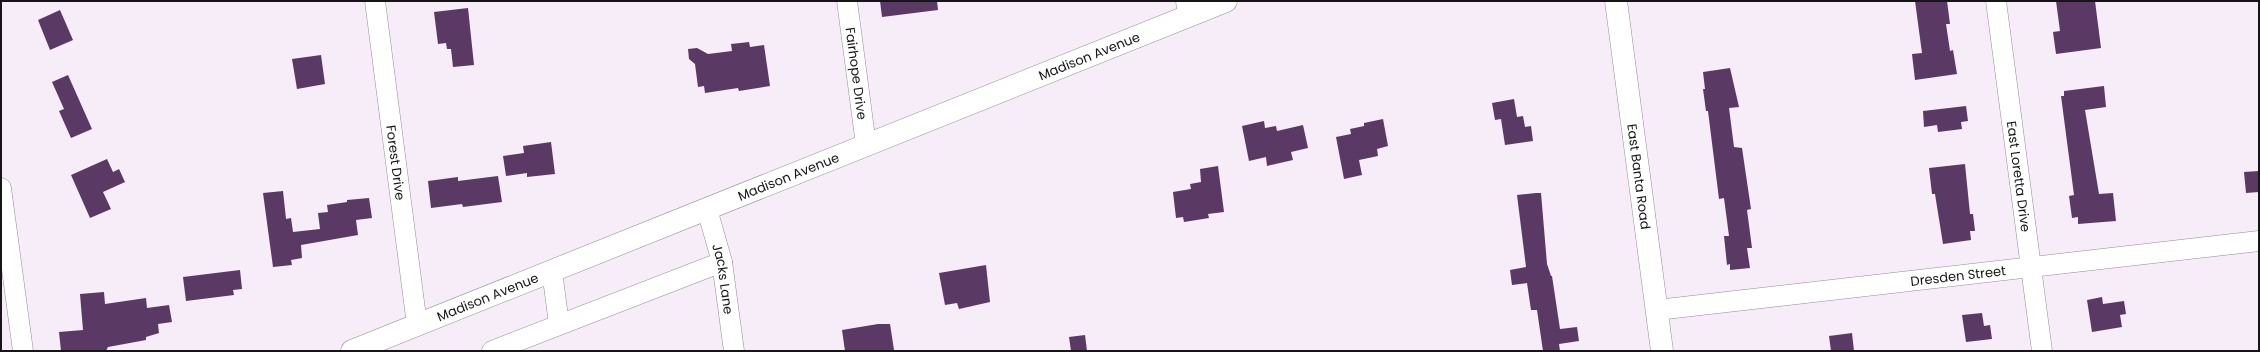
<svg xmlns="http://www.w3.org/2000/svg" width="2260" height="352" font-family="Poppins,sans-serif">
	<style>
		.building { fill: #5a3964 }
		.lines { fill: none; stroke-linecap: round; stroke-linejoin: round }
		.minor-casing { stroke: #948c96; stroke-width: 21 }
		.tertiary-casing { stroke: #948c96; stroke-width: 23 }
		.secondary-casing { stroke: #948c96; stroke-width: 23 }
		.minor { stroke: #fff; stroke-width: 20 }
		.tertiary { stroke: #fff; stroke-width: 22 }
		.secondary { stroke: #fff; stroke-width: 22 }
		.labels { text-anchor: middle; stroke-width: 4; stroke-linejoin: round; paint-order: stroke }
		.street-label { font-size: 13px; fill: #171418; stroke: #fff }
	</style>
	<rect width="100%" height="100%" fill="#f6edf9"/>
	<!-- building -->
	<path class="building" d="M880 1H937L938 10 882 17Z
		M1915 1H1947L1950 24H1946L1950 51 1953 50 1957 74 1915 80 1912 54 1922 53Z
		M2056 1H2095L2101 48 2056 54 2053 32 2060 31Z
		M468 8 474 65 453 67 451 49H447L446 43 438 44 434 12Z
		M60 10 73 40 50 50 38 20Z
		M749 42 750 47 764 45 770 86 739 91 738 88 705 93 704 86 698 87 695 64 689 59 688 49 697 48 708 54 732 51 731 44Z
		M321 55 325 84 297 89 292 59Z
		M1730 68 1739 107 1729 108 1734 147 1742 148 1751 209 1747 210 1752 248H1747L1750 268 1730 270V264L1727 265 1724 236H1729L1724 198 1719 199 1708 111H1706L1703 89H1705L1703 72Z
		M68 75 92 129 71 138 59 111 64 109 52 82Z
		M2104 86 2106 107 2085 110 2099 194 2113 193 2116 221 2078 224V217L2072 218 2069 196 2074 195 2061 96H2064V91Z
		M1514 99 1517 117 1523 116 1525 127 1531 126 1533 141 1505 145 1501 119 1495 120 1492 103Z
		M1966 106 1968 121 1961 122 1962 129 1938 132 1937 125 1924 127 1923 111Z
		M1383 119 1388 146 1377 149 1378 156 1359 160 1362 175 1344 179 1336 137 1351 134 1350 129 1364 126V123Z
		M1264 121 1265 128 1276 126 1277 131 1303 125 1308 148 1291 152 1293 160 1267 166 1266 157 1249 161 1242 126Z
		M551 142 555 174 527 177V173L506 176 503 156 524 153 523 146Z
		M107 159 113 172 119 169 125 182 103 192 111 209 90 218 71 175Z
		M1965 164 1970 214H1973L1975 231H1970L1971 240 1943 244 1935 194H1932L1929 168Z
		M1218 166 1224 212 1208 214 1209 218 1184 222 1183 217 1176 218 1173 192 1191 189 1190 184 1201 182 1200 169Z
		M2259 171V192L2246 193 2244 172Z
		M498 176 502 202 463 207 462 204 431 208 428 181 458 177V181Z
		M283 191 286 219 291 218 293 232 320 229 318 213 328 212 327 205 347 202V200L369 198 372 218 356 220 358 235 301 245 302 258 291 260 292 265 273 267 263 193Z
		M1536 193H1541L1547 264 1551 276H1552L1560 329 1577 327 1579 341 1559 344 1560 351H1543L1537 310H1531L1527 283 1512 285 1510 270 1526 267 1517 195Z
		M986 265 990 302 959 309 957 303 945 305 939 273Z
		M240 270 242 289 233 290 234 295 186 301 183 277Z
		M104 292 105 304 146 298 147 308 169 305 172 322 158 324 159 333 146 337V340L108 347 106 351H61L59 332 83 330 80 294Z
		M2102 297 2103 304 2124 301 2126 314 2120 315 2122 327 2092 332 2087 300Z
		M1982 313 1984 326 1990 325 1992 339 1966 342 1962 315Z
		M878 324H890L894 350 845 351 842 330Z
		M1852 333 1854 351H1831L1829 336Z
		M1085 335 1087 351H1071L1069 337Z"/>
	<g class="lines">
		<defs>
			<g id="minor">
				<path id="s1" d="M375 1 417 325"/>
				<path id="s2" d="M847 1 866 145"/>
				<path d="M1186 1 1188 16"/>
				<path id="s3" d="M1996 1 2042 351"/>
				<path d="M1 188 23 351"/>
				<path id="s4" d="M707 209 722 262 734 351"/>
				<path d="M552 271 559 324"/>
				<path id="s5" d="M1657 310 2259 241"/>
				<path d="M492 351 722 262"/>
			</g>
			<g id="tertiary">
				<path id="s6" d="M1616 1 1662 351"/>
			</g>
			<g id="secondary">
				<path id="s7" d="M352 351 1226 1"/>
			</g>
		</defs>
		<!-- minor casing -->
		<use href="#minor" class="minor-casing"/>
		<!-- tertiary casing -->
		<use href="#tertiary" class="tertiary-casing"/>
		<!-- secondary casing -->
		<use href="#secondary" class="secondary-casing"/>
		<!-- minor -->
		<use href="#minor" class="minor"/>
		<!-- tertiary -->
		<use href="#tertiary" class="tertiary"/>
		<!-- secondary -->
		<use href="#secondary" class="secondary"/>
	</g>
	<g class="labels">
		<!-- street labels -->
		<g class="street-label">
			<text dy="5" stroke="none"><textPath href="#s7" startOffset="794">Madison Avenue</textPath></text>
			<text dy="5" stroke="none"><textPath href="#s2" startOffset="73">Fairhope Drive</textPath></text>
			<text dy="5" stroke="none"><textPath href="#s1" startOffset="163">Forest Drive</textPath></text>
			<text dy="5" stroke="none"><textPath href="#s7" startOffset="470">Madison Avenue</textPath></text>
			<text dy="5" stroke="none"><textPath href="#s6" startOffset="177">East Banta Road</textPath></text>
			<text dy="5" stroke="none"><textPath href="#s3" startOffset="177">East Loretta Drive</textPath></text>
			<text dy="5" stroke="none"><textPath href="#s5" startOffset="303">Dresden Street</textPath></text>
			<text dy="5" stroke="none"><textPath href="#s4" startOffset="72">Jacks Lane</textPath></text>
			<text dy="5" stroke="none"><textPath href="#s7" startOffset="146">Madison Avenue</textPath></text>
		</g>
	</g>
	<!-- border -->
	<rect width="2260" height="352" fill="none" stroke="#171418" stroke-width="4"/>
</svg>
